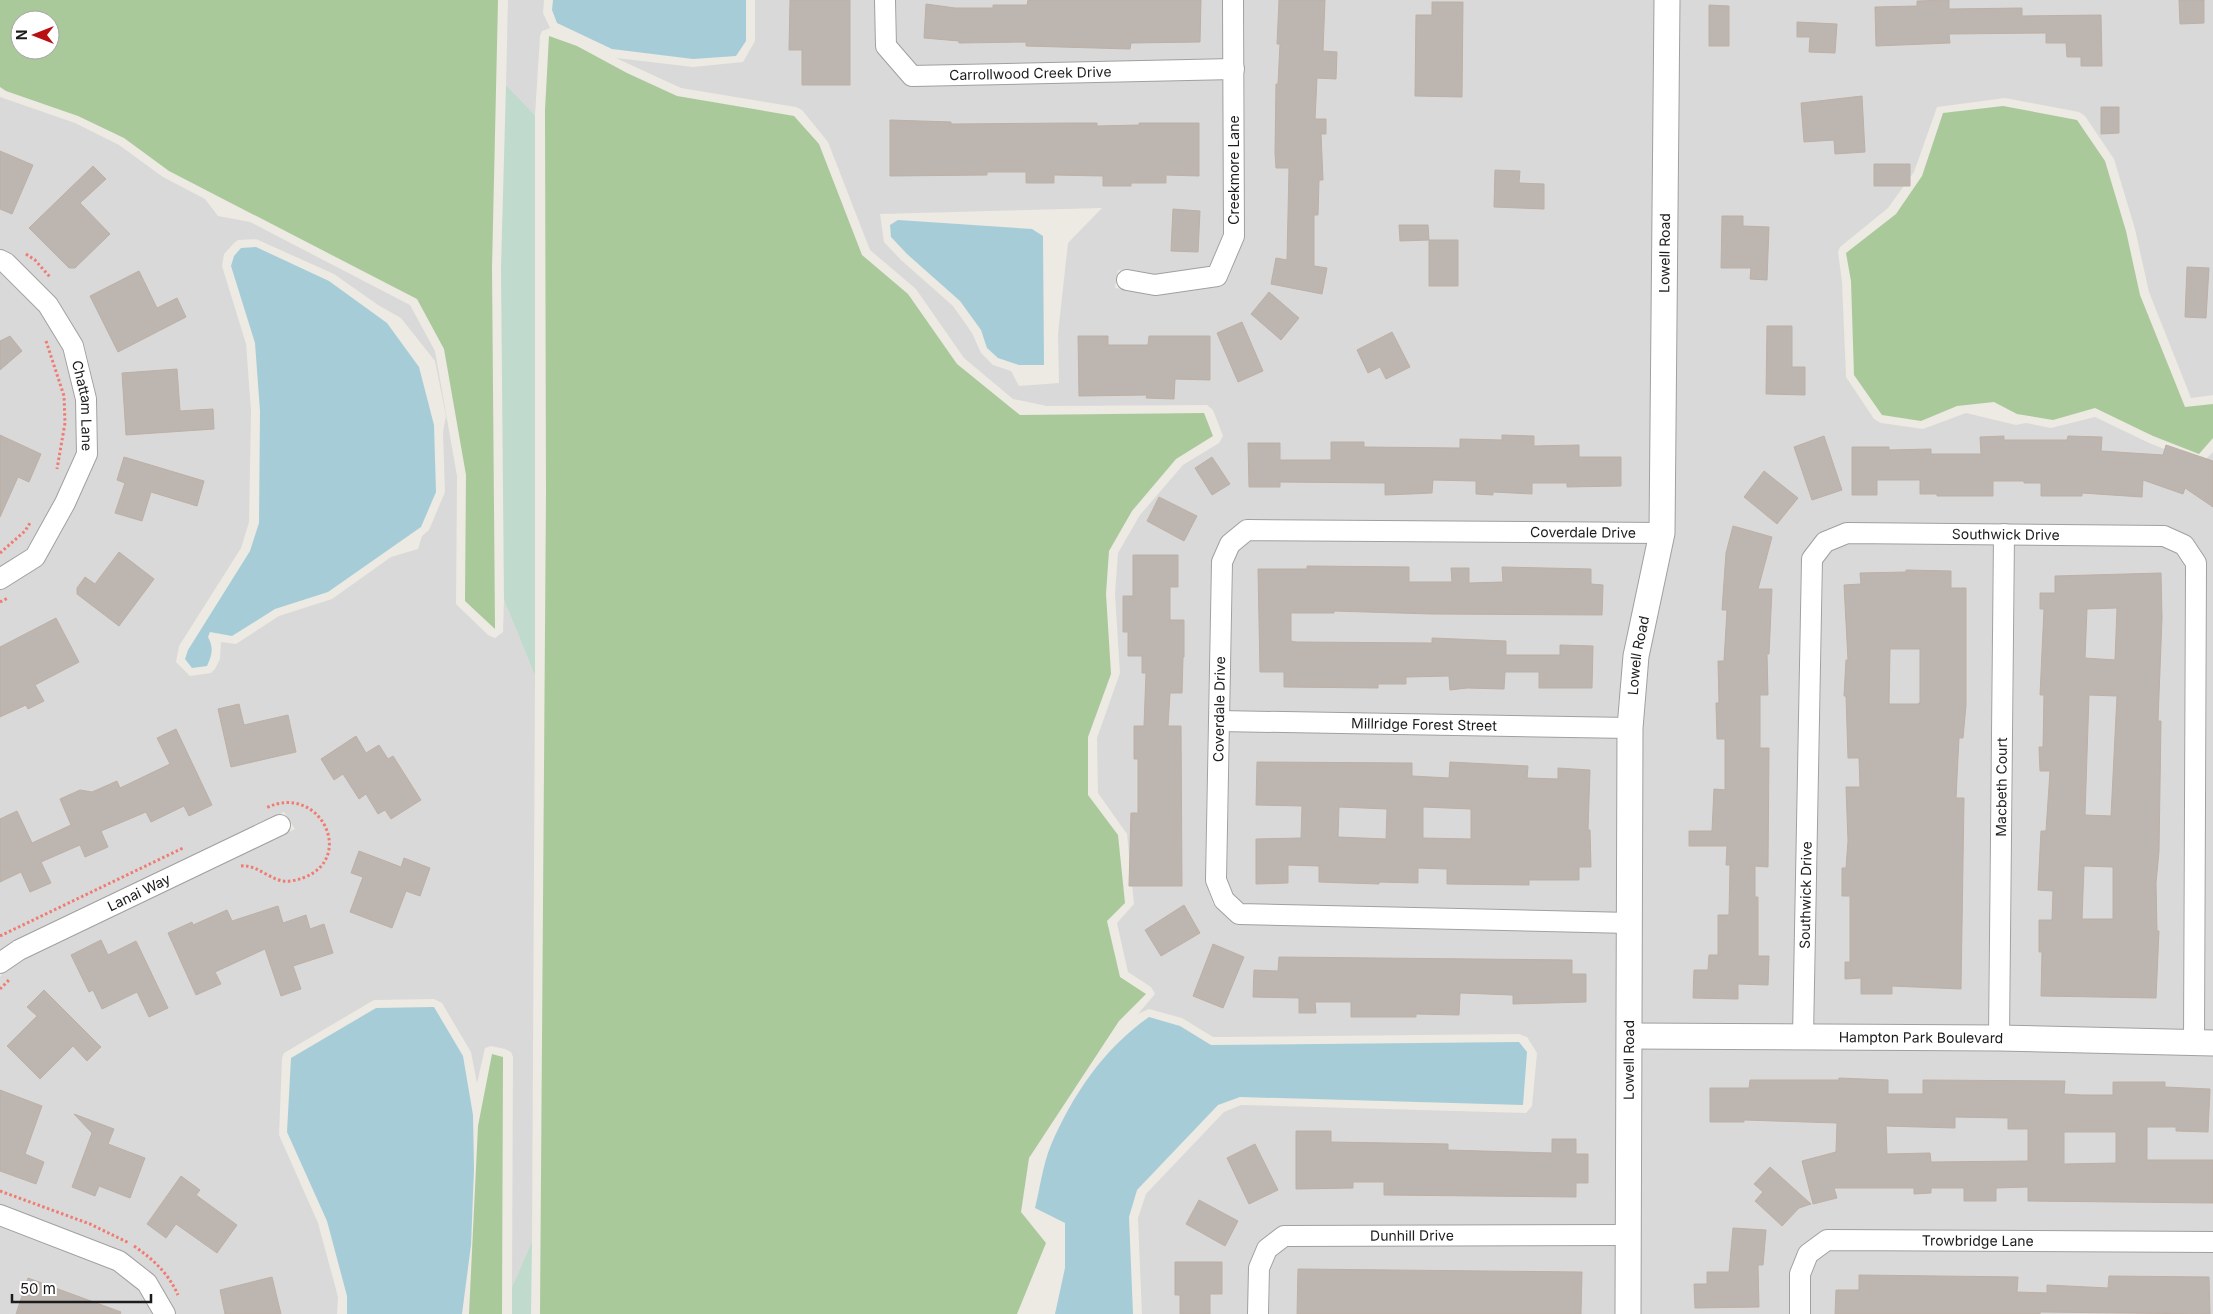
<svg xmlns="http://www.w3.org/2000/svg" width="2213" height="1314" font-family="Inter,sans-serif">
	<style>
		.residential { fill: #dad9d9; fill-rule: evenodd }
		.forest { fill: #a9c99a; fill-rule: evenodd }
		.wetland { fill: #c1dace }
		.water { fill: #a6cdd7 }
		.building { fill: #bdb5af; stroke: #bdb0a6; fill-rule: evenodd }
		.lines { fill: none; stroke-linecap: round; stroke-linejoin: round }
		.minor-casing { stroke: #a0a0a0; stroke-width: 22 }
		.tertiary-casing { stroke: #a0a0a0; stroke-width: 27 }
		.path { stroke: #ef7c72; stroke-width: 3; stroke-dasharray: 2.5 2.5; stroke-linecap: butt }
		.minor { stroke: #fff; stroke-width: 20 }
		.tertiary { stroke: #fff; stroke-width: 25 }
		.labels { text-anchor: middle; stroke-width: 4.5; stroke-linejoin: round; paint-order: stroke }
		.street-label { font-size: 14px; fill: #1c1c1c; stroke: #fff }
	</style>
	<rect width="100%" height="100%" fill="#ede9e3"/>
	<!-- residential -->
	<path class="residential" d="M508 0H544L543 13 550 28 542 31 540 36 535 115 506 85Z
		M755 0H875L876 46 878 52 903 82 912 85 1223 79V234L1209 267 1155 275 1118 270 1115 288 1157 294 1219 285 1228 279 1245 236 1244 0H1656L1651 523 1247 520 1239 523 1223 537 1211 562 1205 880 1213 904 1232 920 1239 923 1619 933 1618 1226 1260 1242 1248 1268V1314H1142L1138 1218 1146 1194 1224 1112 1241 1105 1526 1113 1532 1106 1537 1053 1527 1037 1519 1034 1213 1037 1182 1018 1149 1009 1138 1014 1155 994 1151 987 1128 972 1117 923 1134 904 1127 834 1098 793 1097 738 1120 673 1115 594 1118 553 1140 515 1183 465 1219 443 1223 436 1213 410 1207 405 1047 406 1013 399 964 358 916 289 870 250 828 142 802 110 796 107 681 88 616 58 693 67 743 62 755 41ZM1102 208 1068 243 1058 334 1059 383 1019 386 1011 371 993 365 981 353 972 333 953 306 901 260 884 242 880 214Z
		M896 0H1222L1223 59 917 66 897 43Z
		M1677 0H2213V395L2191 398 2149 292 2135 229 2114 159 2085 116 2079 112 2005 98 1937 107 1914 172 1888 208 1840 247 1838 252 1842 282 1846 377 1874 419 1881 423 1923 429 1966 413 2016 425 2026 423 2051 428 2095 417 2149 443 2195 461 2206 459 2213 452V1033H2205L2207 563 2193 540 2189 537 1847 523 1817 536 1801 559 1793 1027H1641V728L1647 657 1673 542Z
		M0 97 75 123 119 145 163 177 205 199 218 216 250 222 410 305 435 351 457 476 456 604 488 635 495 638 503 632 504 600 535 676 532 1241 512 1287 513 1057 511 1052 505 1049 491 1046 485 1048 477 1083 471 1052 442 1003 434 999 374 1000 284 1053 282 1058 279 1135 318 1223 338 1297 337 1314H176L156 1278 123 1252 0 1205V977L3 973 25 957 295 829 284 812 14 941 0 951V590L44 561 74 508 98 454 97 399 84 344 58 300 14 256 0 249ZM256 239 334 274 378 305 401 318 435 361 446 416 443 432 445 492 429 530 422 536 418 549 391 557 332 599 279 616 236 644 221 642 220 659 215 669 211 673 190 676 176 662 179 646 241 548 249 522 251 411 246 344 222 266 224 254 234 243 238 240Z
		M0 271 39 310 63 350 76 400V452L55 500 26 550 0 567Z
		M1251 540 1649 542 1620 718 1230 712 1233 564 1239 549Z
		M1850 542 1993 544 1988 1029 1814 1027 1823 562 1833 549Z
		M2015 544 2161 546 2176 553 2185 565 2183 1033 2010 1029Z
		M1230 731 1619 737V914L1244 904 1233 895 1227 879Z
		M1641 1046 2213 1053V1233H1820L1798 1251 1789 1274V1314H1639Z
		M0 1226 113 1269 138 1289 153 1314H0Z
		M1618 1245 1617 1314H1269L1270 1270 1276 1255 1288 1246Z
		M1831 1250 2213 1252V1314H1810L1811 1276 1817 1260Z"/>
	<!-- forest -->
	<path class="forest" d="M0 0H498L492 268 495 629 465 601 466 475 444 349 417 299 169 171 124 138 78 116 6 91 0 87ZM20 20H50V50H20Z
		M549 36 577 46 627 73 677 96 794 116 819 144 862 255 908 294 957 364 1020 415 1204 413 1213 436 1176 459 1132 511 1109 551 1106 594 1111 674 1088 737V795L1118 835 1125 903 1107 921 1120 977 1146 994 1119 1021 1029 1158 1021 1212 1046 1243 1017 1314H540L546 494 545 110Z
		M2003 106 2077 120 2105 161 2126 231 2140 295 2185 407 2213 404V438L2199 454 2153 436 2095 408 2053 420 2017 414 1994 402 1957 406 1921 421 1882 415 1854 375 1851 281 1846 253 1896 214 1922 176 1943 113Z
		M492 1054 503 1057 502 1314H469L478 1126Z"/>
	<!-- wetland -->
	<path class="wetland" d="M506 85 535 115V697V676L504 600 501 268Z
		M532 1241 531 1314H512V1287Z"/>
	<!-- water -->
	<path class="water" d="M553 0H746V41L736 56 693 59 612 49 557 23 552 10Z
		M898 220 1032 229 1043 236 1044 365H1019L998 358 987 348 981 330 960 301 907 254 891 237 890 225Z
		M256 247 329 281 387 323 419 367 434 425 436 492 421 527 328 592 275 609 232 636 210 632 208 637C214 648 212 655 207 666L192 668 185 659 188 650 250 551 259 523 260 411 255 343 231 266 234 256 241 248Z
		M434 1007 463 1056 473 1115 474 1169 471 1245 462 1314H347V1296L327 1221 287 1132 291 1058 376 1008Z
		M1149 1017 1180 1026 1211 1045 1519 1042 1527 1052 1523 1105 1240 1097 1218 1105 1137 1190 1129 1217 1133 1314H1055L1065 1268V1223L1035 1208C1040 1188 1043 1164 1051 1145 1072 1096 1104 1048 1149 1017Z"/>
	<!-- building -->
	<path class="building" d="M790 0H850V85H802V50H789Z
		M1028 0H1201L1200 42 1131 43 1130 49 1026 46V42L959 43V41L924 38 926 4 955 8H993V5H1027Z
		M1279 0H1325L1323 51 1337 52 1336 79 1317 78 1315 119H1326V134H1321L1323 180H1319L1318 215H1314V266L1327 268 1322 294 1271 284 1276 258 1287 260 1289 168H1276L1275 153 1276 84H1278L1280 44H1277Z
		M1949 0V9L2022 8V16L2101 15 2102 66H2081V57H2067L2066 43H2046V33L1949 34 1950 43 1876 46 1875 7 1917 6V1Z
		M2179 0H2204V23L2180 24Z
		M1432 2H1463L1462 97 1415 96 1416 15H1432Z
		M1709 5 1729 6V46H1709Z
		M1797 22 1837 24 1835 53 1809 52 1810 37H1797Z
		M1862 96 1865 152 1835 154 1834 140 1804 142 1801 103Z
		M2101 107H2119V133L2101 134Z
		M890 120 951 122V124L1069 123H1097V126L1139 125V123H1199V176L1166 175V183H1131V186H1103V176L1054 175V183H1026V172H987V175L890 176Z
		M0 151 33 165 12 214 0 209Z
		M1874 164H1910V186H1874Z
		M93 166 106 179 80 203 110 234 75 268H69L29 228Z
		M1495 170 1520 171 1519 183 1544 184V209L1494 207Z
		M1173 209 1200 211 1198 252 1171 251Z
		M1722 216H1743V226L1769 227 1767 280 1750 279 1751 268H1721Z
		M1399 225H1428L1429 240 1400 241Z
		M1429 240H1458V286H1429Z
		M2187 267 2209 268 2206 318 2185 317Z
		M139 271 157 308 177 298 186 317 118 352 90 296Z
		M1269 292 1299 318 1281 340 1251 314Z
		M1242 322 1263 371 1238 382 1217 333Z
		M1767 326H1792V367H1805V395L1766 394Z
		M1392 332 1410 367 1386 379 1380 367 1368 373 1357 350Z
		M10 336 22 351 0 370V341Z
		M1078 336H1108V345H1148L1149 336H1210V380L1175 379 1174 399 1146 398 1147 395 1079 396Z
		M177 369 180 411 213 409 214 429 126 435 122 373Z
		M0 435 41 454 29 482 18 477 0 517Z
		M1502 435 1534 436V446L1579 445V457H1621V486L1567 487V483H1532V494L1493 492V495L1476 494V481L1433 480 1432 493 1410 494 1385 495V483L1280 482V487H1249L1248 443H1280V460H1331V442H1364V447L1460 448V439L1502 440Z
		M1824 436 1842 490 1812 500 1794 447Z
		M2004 436V440H2067L2068 436 2102 437 2101 451 2163 455 2166 445 2213 461V507L2185 488 2183 494 2143 480 2142 497 2082 493V496H2041V483H2024V481H1993V496H1937V494H1920V480H1877V495H1852V447H1889V450L1931 449V454H1981L1980 437Z
		M124 457 204 481 197 506 151 492 142 521 115 513 125 483 117 480Z
		M1212 457 1230 484 1212 495 1195 468Z
		M1764 471 1798 498 1777 524 1744 497Z
		M1159 497 1197 516 1184 541 1147 521Z
		M1733 526 1772 537 1758 589H1772L1769 654H1767L1768 695H1760V748H1769L1768 867 1755 866V897H1758V956H1769L1768 985 1738 984V999L1693 998 1694 970H1708L1709 955H1718V915H1729L1730 865H1726L1727 846H1689V831H1712L1714 789 1725 790V739H1717L1716 703H1719L1718 661H1724L1727 610H1722L1726 553Z
		M119 552 154 579 119 626 77 594V588L85 577 95 584Z
		M1133 555H1178V587H1170V620H1184V657H1183L1182 693H1170L1168 726H1181L1182 886H1129L1131 813H1138V759H1134V726H1144L1146 673H1142V656H1128V632H1123V596H1133Z
		M1307 566 1409 567V582H1452L1451 568H1469V583L1503 582 1502 567 1591 569V584L1603 585 1602 615 1431 614 1334 611V613H1291V641L1296 642 1432 643V638L1506 641V655H1560V645L1593 646 1592 688H1539V672H1505L1504 689 1467 688 1450 690 1449 676 1406 677V684H1378V688L1284 687V672H1260L1258 569H1307Z
		M1906 570 1951 571V588H1966V705L1963 738H1959L1956 798H1964L1961 989 1892 986V994H1861V978L1845 979V962H1850V896H1842V868H1846L1848 841 1846 787H1860L1859 758H1848L1846 696H1844L1846 660H1848L1844 585 1861 584 1860 573 1906 572ZM1890 649H1920V702L1918 704H1889Z
		M2161 573 2162 618 2158 721H2161L2159 851 2156 883 2157 931H2159L2156 998 2041 996 2042 952H2039V920H2052L2053 891 2038 890 2041 831H2046L2050 771H2040L2039 747H2043L2044 695H2040L2044 609H2040V593H2055V576ZM2117 608 2115 660 2085 658 2087 609ZM2089 695 2117 696 2111 816 2085 815ZM2084 866 2113 867V919H2082Z
		M56 618 79 662 35 685 44 701 28 709 26 705 0 717V647Z
		M239 704 244 725 288 715 296 752 231 767 218 709Z
		M176 729 212 805 189 816 184 806 151 822 146 812 101 831 108 847 85 857 80 845 41 862 51 883 30 892 21 872 0 882V819L17 811 32 843 71 825 60 799 80 790 92 792 117 781 120 788 170 764 157 738Z
		M356 736 366 753 379 745 388 759 393 756 421 800 391 819 385 810 378 814 366 794 359 799 343 774 334 780 321 759Z
		M1257 762 1412 763V776L1449 778 1450 762 1528 766 1527 778 1558 779V768L1590 770 1588 830H1590L1591 867H1579V880H1529V885L1447 884V869L1418 868V883L1379 882V884L1319 882V866L1288 865V883L1256 884V839L1301 838 1302 806 1256 805ZM1339 807 1387 809 1386 839 1338 837ZM1423 807 1471 809V839L1423 838Z
		M359 851 401 867 404 858 430 868 420 896 406 891 392 928 350 912 363 877 351 873Z
		M1184 905 1200 933 1161 956 1145 930Z
		M278 906 283 923 306 915 310 929 324 924 333 953 293 966 301 989 281 996 265 949 215 972 221 984 196 995 168 933 192 922 193 925 227 910 232 921Z
		M101 940 108 955 136 941 168 1008 149 1017 137 992 102 1009 93 990 89 992 71 955Z
		M1213 944 1244 957 1223 1008 1193 996Z
		M1279 957 1572 960V974H1586V1002L1513 1004V995L1460 993 1459 1015 1416 1014V1017H1351V1002H1315L1316 1013H1299V998L1253 997 1254 970 1278 971Z
		M44 990 101 1047 87 1061 73 1046 40 1079 7 1046 37 1016 27 1007Z
		M1839 1078 1888 1080V1094H1923V1080L2065 1081 2064 1094 2082 1095H2113V1082H2165V1087L2210 1089 2208 1132 2176 1131V1127H2147V1160H2213V1203L2028 1201V1187L1996 1188V1201H1964V1188H1931V1193L1914 1194V1188H1834L1837 1198 1813 1204 1802 1161 1836 1152 1837 1123 1744 1120V1122H1710V1088H1749L1750 1080H1839ZM1955 1117 2008 1118V1129H2028V1161L1931 1162 1930 1153 1887 1154 1886 1126 1955 1128ZM2064 1132H2116V1163L2064 1164Z
		M0 1090 42 1106 25 1154 44 1162 36 1184 0 1171Z
		M74 1114 114 1129 108 1144 145 1158 130 1198 99 1186 95 1196 72 1187 92 1133Z
		M1296 1131H1331V1142L1448 1144V1150L1552 1153V1139H1576V1154H1588V1183H1576V1197L1384 1195V1182H1353V1188L1296 1189Z
		M1255 1144 1278 1190 1249 1204 1227 1158Z
		M1770 1167 1811 1204 1799 1208 1782 1226 1755 1201 1763 1192 1754 1184Z
		M181 1176 200 1190 196 1195 237 1225 217 1253 176 1224 166 1238 147 1224Z
		M1199 1200 1238 1221 1225 1246 1186 1224Z
		M1733 1228 1766 1230 1763 1265H1758L1759 1307 1695 1308 1694 1284H1707V1272H1729Z
		M1175 1262H1222V1294H1210V1314H1180V1295H1175Z
		M1298 1269 1582 1272 1581 1314H1297Z
		M1859 1275 2018 1277 2017 1292 2047 1293V1285L2108 1288 2109 1276 2209 1277 2210 1314 2040 1312V1314H1835L1836 1290H1859Z
		M272 1277 281 1314H225L220 1290Z
		M28 1278 121 1312 120 1314H16Z"/>
	<g class="lines">
		<defs>
			<g id="minor">
				<path id="s1" d="M885 0 886 46 912 76 1234 69"/>
				<path id="s2" d="M0 260 6 263 48 305 73 346 86 399 87 454 65 503 35 557 0 579"/>
				<path d="M1127 280 1155 285 1217 276 1234 236 1233 0"/>
				<path id="s3" d="M1219 721 1630 728"/>
				<path id="s4" d="M1630 923 1239 914 1224 900 1216 880 1222 562 1230 544 1247 530 1662 533"/>
				<path id="s5" d="M0 963 19 950 280 825"/>
				<path id="s6" d="M1803 1037 1812 559 1825 542 1847 533 2164 536 2184 545 2196 563 2194 1043"/>
				<path id="s7" d="M1999 1038 2004 534"/>
				<path d="M0 1215 119 1261 147 1283 165 1314"/>
				<path id="s8" d="M1258 1314 1259 1268 1267 1249 1284 1236 1629 1235"/>
				<path id="s9" d="M1800 1314V1274L1808 1254 1827 1240 2213 1242"/>
			</g>
			<g id="tertiary">
				<path id="s10" d="M1630 1036 1999 1038 2213 1043"/>
				<path id="s11" d="M1628 1314 1630 728 1636 656 1662 533 1667 0"/>
			</g>
		</defs>
		<!-- minor casing -->
		<use href="#minor" class="minor-casing"/>
		<!-- tertiary casing -->
		<use href="#tertiary" class="tertiary-casing"/>
		<!-- path -->
		<path class="path" d="M26 254 35 260 50 277
			M46 341 64 396 65 423 57 469
			M0 553 25 531 30 523
			M0 602 8 598
			M241 866C259 864 272 884 291 881 362 869 323 780 266 808
			M0 936 183 848
			M0 989 9 980
			M0 1191 90 1224 129 1243
			M134 1246C154 1260 168 1273 178 1295"/>
		<!-- minor -->
		<use href="#minor" class="minor"/>
		<!-- tertiary -->
		<use href="#tertiary" class="tertiary"/>
	</g>
	<g class="labels">
		<!-- street labels -->
		<g class="street-label">
			<text dy="5" stroke="none"><textPath href="#s1" startOffset="204">Carrollwood Creek Drive</textPath></text>
			<text transform="translate(1234 170) rotate(-90)" y="5">Creekmore Lane</text>
			<text dy="5" stroke="none"><textPath href="#s11" startOffset="1064">Lowell Road</textPath></text>
			<text dy="5" stroke="none"><textPath href="#s2" startOffset="175">Chattam Lane</textPath></text>
			<text dy="5" stroke="none"><textPath href="#s4" startOffset="1129">Coverdale Drive</textPath></text>
			<text dy="5" stroke="none"><textPath href="#s6" startOffset="682">Southwick Drive</textPath></text>
			<text dy="5" stroke="none"><textPath href="#s11" startOffset="659">Lowell Road</textPath></text>
			<text dy="5" stroke="none"><textPath href="#s4" startOffset="604">Coverdale Drive</textPath></text>
			<text dy="5" stroke="none"><textPath href="#s3" startOffset="205">Millridge Forest Street</textPath></text>
			<text dy="5" stroke="none"><textPath href="#s7" startOffset="251">Macbeth Court</textPath></text>
			<text dy="5" stroke="none"><textPath href="#s5" startOffset="156">Lanai Way</textPath></text>
			<text dy="5" stroke="none"><textPath href="#s6" startOffset="142">Southwick Drive</textPath></text>
			<text dy="5" stroke="none"><textPath href="#s10" startOffset="291">Hampton Park Boulevard</textPath></text>
			<text dy="5" stroke="none"><textPath href="#s11" startOffset="254">Lowell Road</textPath></text>
			<text dy="5" stroke="none"><textPath href="#s8" startOffset="216">Dunhill Drive</textPath></text>
			<text dy="5" stroke="none"><textPath href="#s9" startOffset="236">Trowbridge Lane</textPath></text>
		</g>
	</g>
	<!-- north arrow -->
	<g transform="translate(35 35) rotate(270)"><circle r="24" fill="#ffffff" stroke="#a4a4a4"/>
	<path d="M0-4L9 19L0 12L-9 19Z" fill="#b90f13"/>
	<text y="-8" font-size="14" font-weight="bold" text-anchor="middle" fill="#1c1c1c">N</text>
	</g>
	<!-- scale -->
	<path d="M12 1294v8h139v-8" fill="none" stroke="#1c1c1c" stroke-width="2.5"/>
	<text x="20" y="1294" font-size="15" fill="#1c1c1c" stroke="#ffffff" stroke-width="4" paint-order="stroke">50 m</text>
</svg>
